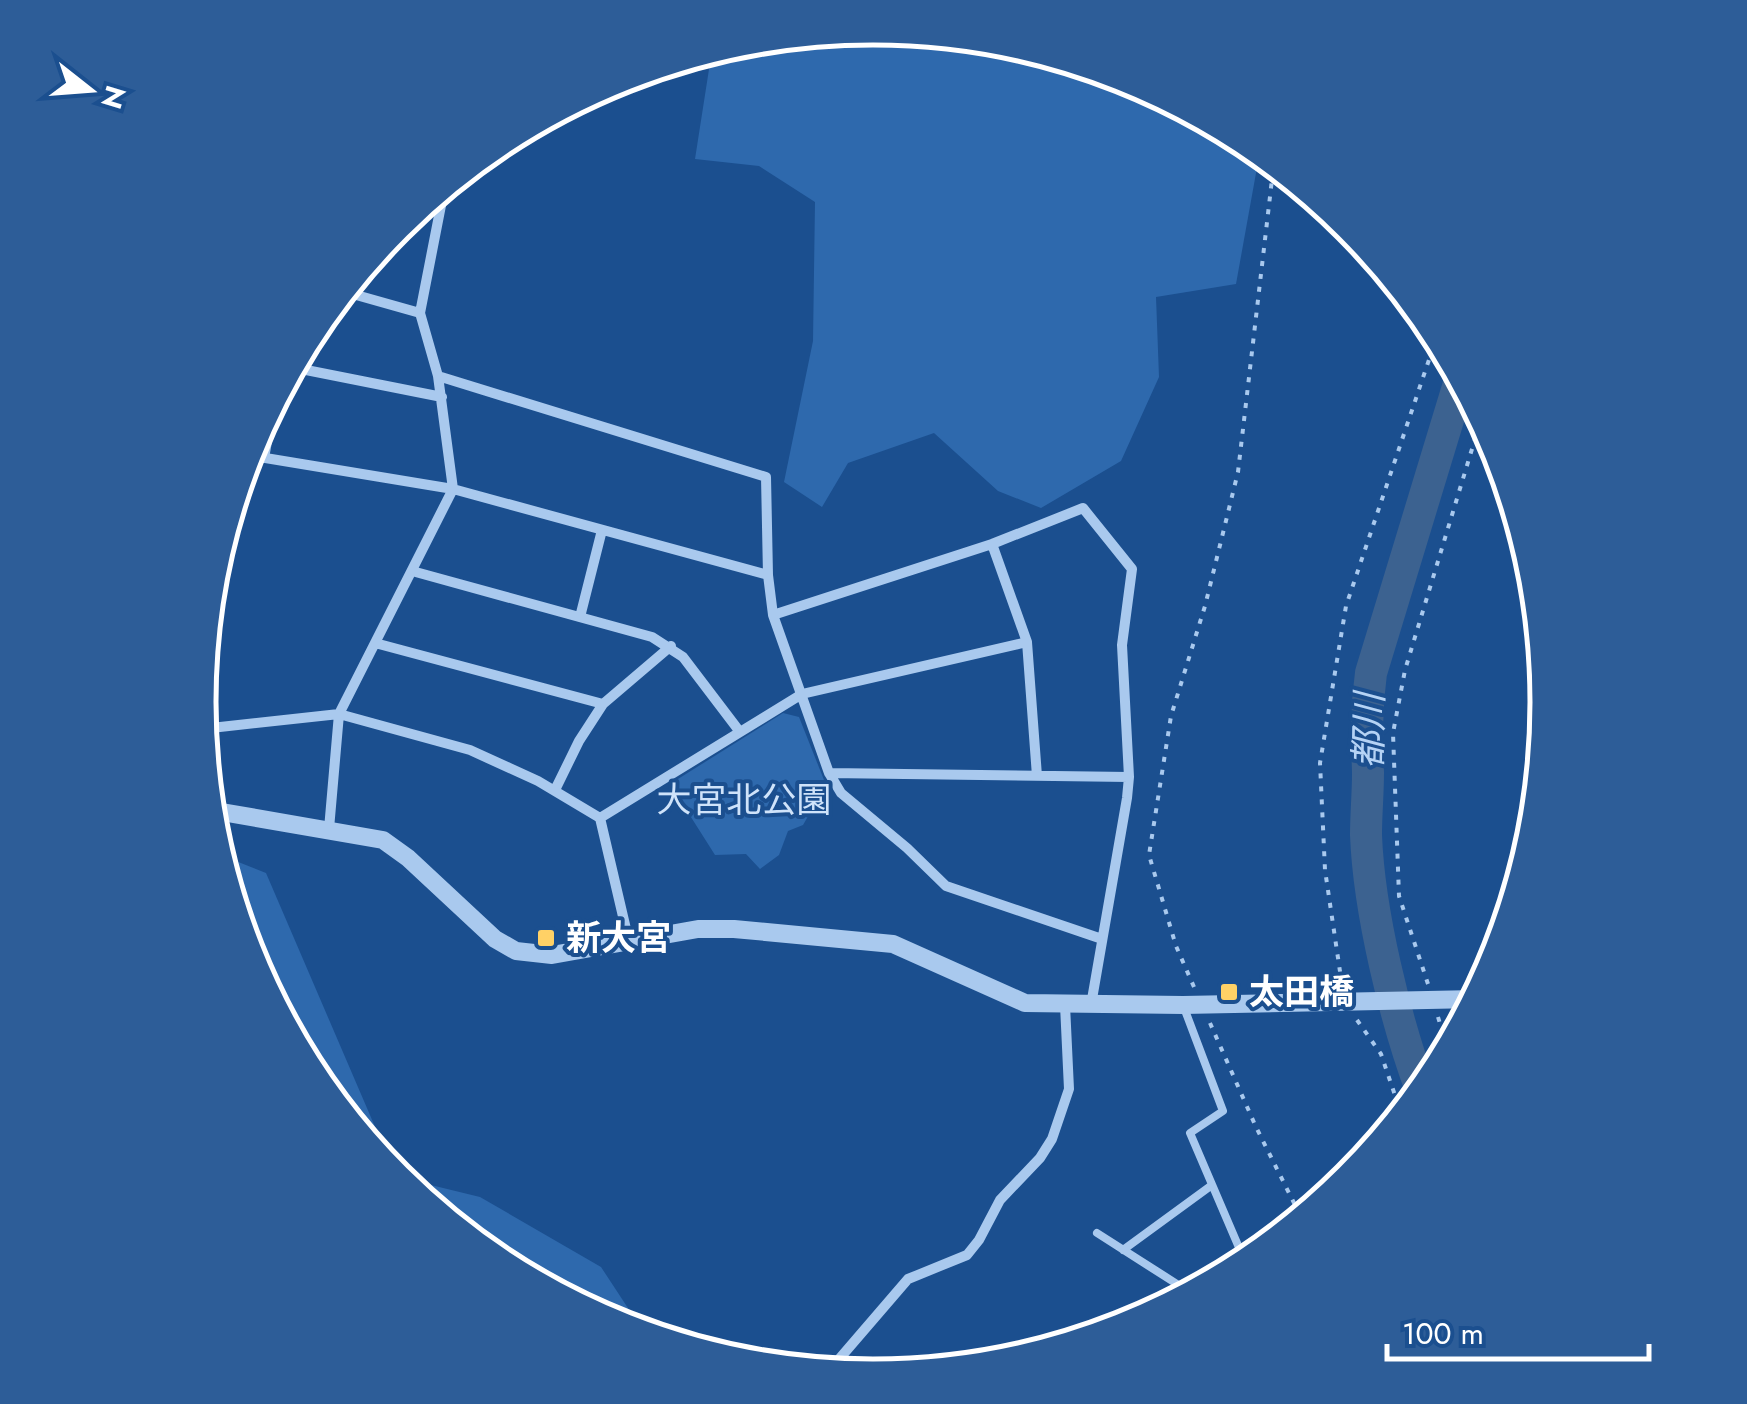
<svg xmlns="http://www.w3.org/2000/svg" width="1747" height="1404" font-family="Jost,'Noto Sans JP',sans-serif">
	<style>
		.green { fill: #2e69ad }
		.lines { fill: none; stroke-linecap: round; stroke-linejoin: round }
		.river { stroke: #3c6290; stroke-width: 32 }
		.path { stroke: #a9c9ee; stroke-width: 4; stroke-dasharray: 5 8; stroke-linecap: butt }
		.service { stroke: #a9c9ee; stroke-width: 8 }
		.minor { stroke: #a9c9ee; stroke-width: 10 }
		.tertiary { stroke: #a9c9ee; stroke-width: 18 }
		.poi-dot { fill: #ffd166; stroke: #1b4f8f; stroke-width: 4 }
		.labels { text-anchor: middle; stroke-width: 8; stroke-linejoin: round; paint-order: stroke }
		.park-label { font-size: 35px; fill: #cfe3fa; stroke: #1b4f8f }
		.poi-label { font-size: 35px; font-weight: bold; fill: #fff; stroke: #1b4f8f; text-anchor: start }
		.water-label { font-size: 38px; font-style: italic; fill: #b5d3f5; stroke: #1b4f8f }
		.rim { fill: none; stroke: #fff; stroke-width: 5 }
	</style>
	<rect width="100%" height="100%" fill="#1b4f8f"/>
	<!-- green -->
	<path class="green" d="M873 28 1006 41 1132 79 1249 141 1264 154 1258 162 1236 284 1156 297 1159 377 1121 461 1041 508 998 491 934 433 848 463 822 507 784 482 813 341 815 202 759 166 695 159 712 50 742 40Z
		M783 713 799 717 826 785 803 825 788 831 779 855 760 869 746 854 715 855 670 784Z
		M218 854 266 873 385 1150 377 1155 312 1076 250 960Z
		M394 1176 480 1197 601 1267 645 1334C554 1306 463 1242 394 1176Z"/>
	<g class="lines">
		<!-- river -->
		<path class="river" d="M1422 1092C1395 1019 1369 912 1366 835 1366 814 1368 794 1368 773 1367 736 1366 710 1371 673L1461 377"/>
		<!-- path -->
		<path class="path" d="M1428 984 1399 896 1393 733 1405 670 1482 416
			M1342 985 1325 870 1320 763 1346 606 1438 333
			M1194 987 1176 946 1149 855 1171 716 1205 606 1238 472 1274 162
			M1438 1017 1448 1050
			M1357 1020 1381 1054 1402 1116
			M1210 1023 1256 1127 1302 1219"/>
		<!-- service -->
		<path class="service" d="M1183 1005 1223 1111 1190 1133 1246 1264
			M1097 1233 1191 1293
			M1123 1250 1212 1185"/>
		<!-- minor -->
		<path class="minor" d="M445 185 420 313 438 376 766 477 768 575 773 615 829 773 1129 777
			M342 291 420 313
			M291 367 442 397
			M247 455 453 489 768 575
			M264 458 275 397
			M992 544 1027 642 1037 776
			M412 571 652 637 683 657 740 732
			M773 615 992 544 1083 508 1132 569 1122 645 1129 777 1127 798 1091 1005
			M580 617 602 530
			M375 643 603 704
			M202 729 339 714 470 750 538 781 600 818 629 942
			M829 773 841 793 907 848 946 886 1102 939
			M555 790 579 741 603 704 671 646
			M600 818 802 694 1027 642
			M329 829 339 714 453 489 438 376
			M828 1372 908 1279 967 1255 979 1240 1000 1200 1040 1158 1052 1139 1069 1089 1065 1005"/>
		<!-- tertiary -->
		<path class="tertiary" d="M210 810 383 840 408 858 495 939 516 951 552 955 698 929H734L893 944 1025 1003 1183 1005 1476 999"/>
	</g>
	<!-- markers -->
	<g class="poi-dot">
		<rect x="536" y="928" width="20" height="20" rx="5"/>
		<rect x="1219" y="982" width="20" height="20" rx="5"/>
	</g>
	<g class="labels">
		<!-- park labels -->
		<g class="park-label">
			<text x="744" y="812">大宮北公園</text>
		</g>
		<!-- poi labels -->
		<g class="poi-label">
			<text x="566" y="950">新大宮</text>
			<text x="1249" y="1004">太田橋</text>
		</g>
		<!-- water labels -->
		<g class="water-label">
			<text transform="translate(1369 731) rotate(-89)" y="13">都川</text>
		</g>
	</g>
	<!-- crop -->
	<path d="M0 0H1747V1404H0ZM216 702a657 657 0 1 1 1314 0a657 657 0 1 1-1314 0Z" fill="#2d5d98" fill-rule="evenodd"/>
	<path class="rim" d="M216 702a657 657 0 1 1 1314 0a657 657 0 1 1-1314 0Z"/>
	<!-- north arrow -->
	<g transform="translate(90 90) rotate(107)" stroke="#1b4f8f" stroke-width="8" paint-order="stroke">
	<path d="M0-8L18 38L0 25L-18 38Z" fill="#ffffff"/>
	<text y="-15" font-size="28" font-weight="bold" text-anchor="middle" fill="#ffffff">N</text>
	</g>
	<!-- scale -->
	<path d="M1387 1344v15h262v-15" fill="none" stroke="#ffffff" stroke-width="5"/>
	<text x="1402" y="1344" font-size="30" fill="#ffffff" stroke="#1b4f8f" stroke-width="8" paint-order="stroke">100 m</text>
</svg>
